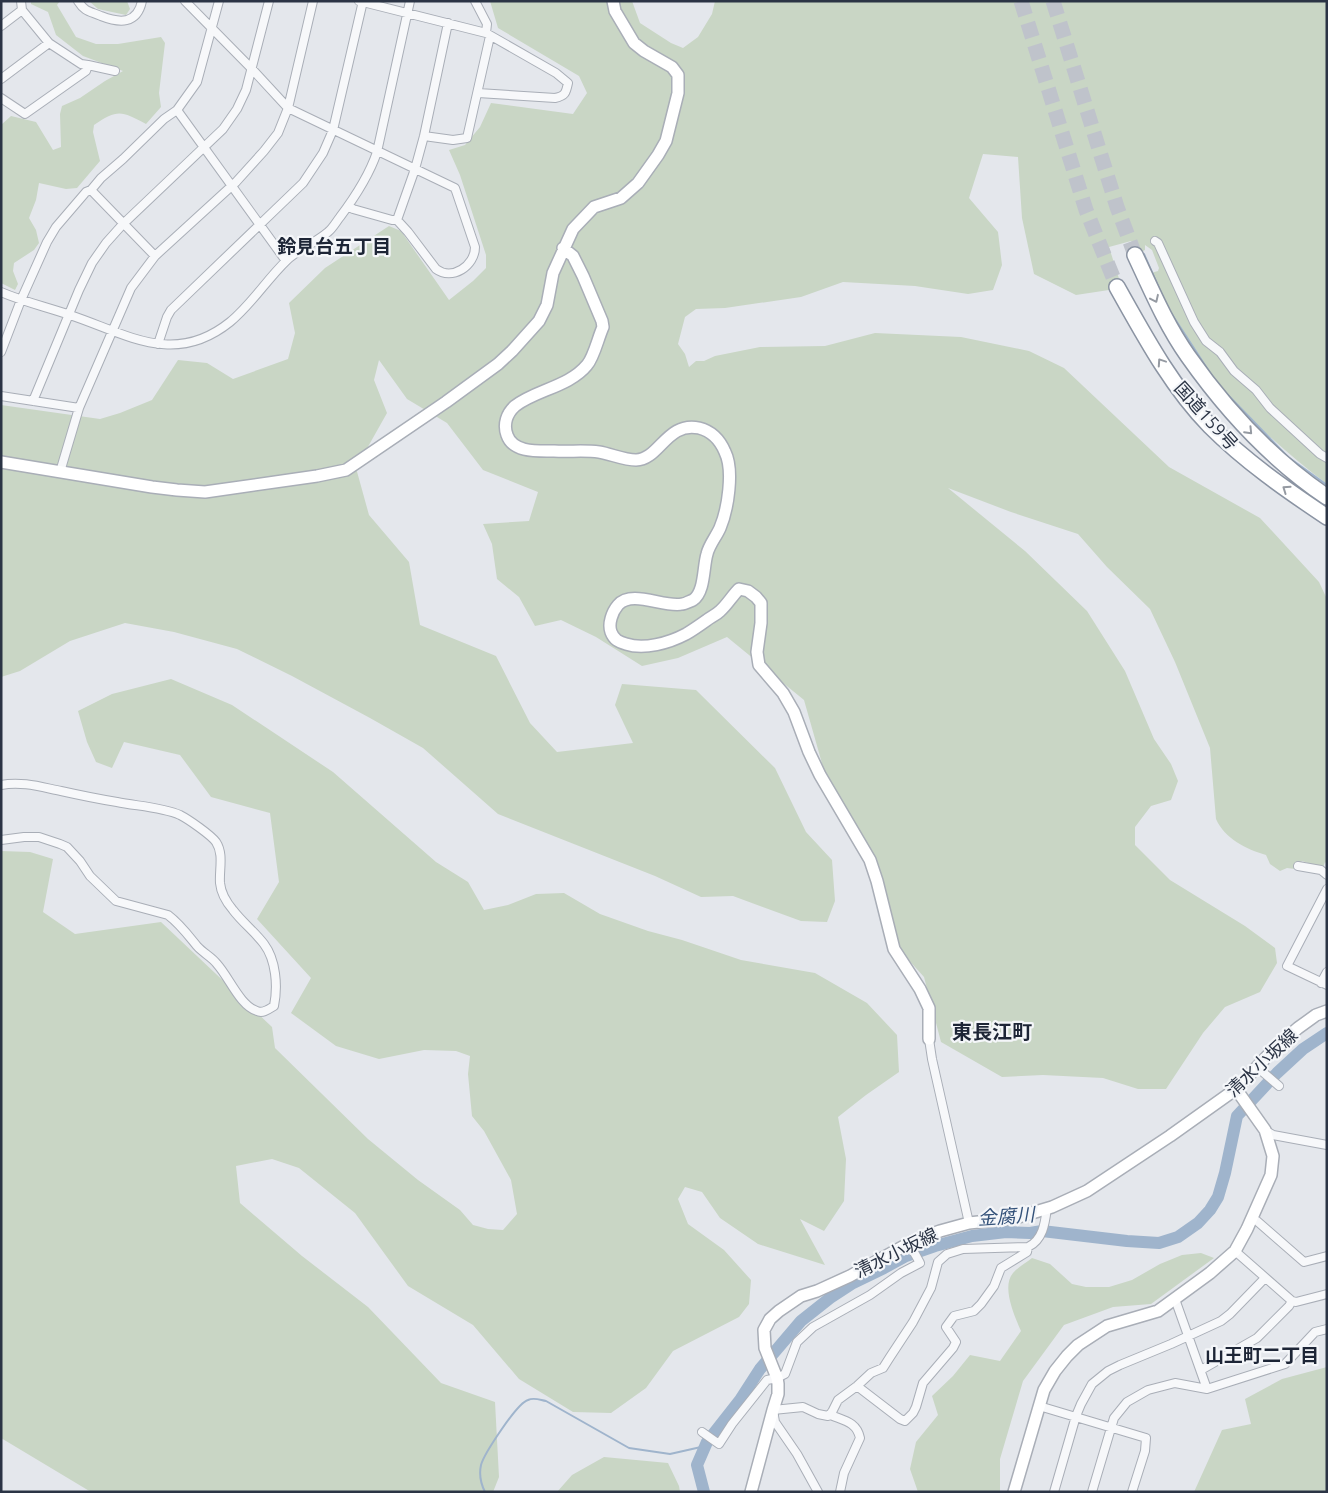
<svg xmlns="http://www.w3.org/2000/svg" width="1328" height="1493" font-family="Ubuntu,'Noto Sans JP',sans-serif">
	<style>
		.green { fill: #c9d6c5 }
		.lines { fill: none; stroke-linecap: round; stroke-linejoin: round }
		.stream { stroke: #9fb4cc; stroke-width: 2 }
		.river { stroke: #9fb4cc; stroke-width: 12 }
		.highway-tunnel { stroke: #bfc3cb; stroke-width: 15; stroke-dasharray: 15 8; stroke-linecap: butt }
		.street-casing { stroke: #a9aeb7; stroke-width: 10 }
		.secondary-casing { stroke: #a9aeb7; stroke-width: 14 }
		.highway-casing { stroke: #8b94a3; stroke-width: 18 }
		.street { stroke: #f7f8fa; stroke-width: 8 }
		.secondary { stroke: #fff; stroke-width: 11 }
		.highway { stroke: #fff; stroke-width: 15 }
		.oneway { stroke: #959aa2 }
		.labels { text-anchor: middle; stroke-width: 4.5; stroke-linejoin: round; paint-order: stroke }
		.street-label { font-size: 18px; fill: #2b3445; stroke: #f4f6f9 }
		.neighbourhood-label { font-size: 19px; font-weight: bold; fill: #1d2536; stroke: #f4f6f9 }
		.water-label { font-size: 19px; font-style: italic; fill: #34527a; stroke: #f4f6f9 }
		.quarter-label { font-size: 20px; font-weight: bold; fill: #1d2536; stroke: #f4f6f9 }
	</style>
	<rect width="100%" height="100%" fill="#e4e7ec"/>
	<!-- green -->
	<path class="green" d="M31 1H60L57 5 76 37 96 44H118L161 37 165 43 159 93 161 107 146 124C121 111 118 109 94 125L93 132 100 161 77 188 66 189 39 183 36 200 29 218 36 230 39 243 34 250 14 263 13 271 18 284 15 290 1 283V125L11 116 36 122 53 150 61 147 60 114 62 106 80 98 105 81 123 71 83 56 56 35 48 12 31 4Z
		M89 1H127L130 9 126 15 98 9Z
		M490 1H632L640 23 671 43 683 48 698 37 712 14 715 1H1327V454L1299 432 1271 405 1226 356 1203 334 1160 243 1156 239 1153 241 1173 286 1204 342 1215 350 1235 374 1249 387 1264 403 1306 443 1327 460V484C1271 442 1220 393 1182 334 1170 315 1162 293 1151 273L1158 271 1159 268 1152 250 1145 245V250L1141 252 1131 241 1109 247 1122 288 1076 295 1034 274 1022 218 1018 157 983 154 969 198 998 232 1002 265 993 290 968 294 915 286 843 282 801 297 725 308 696 309 685 317 678 344 685 354 689 367 696 361H704L715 356 760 347 825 346 875 333 961 337 1029 351 1064 368 1169 467 1260 518 1319 582 1327 599V864L1325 862 1323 868 1302 861 1295 869 1287 868 1280 871 1270 864 1266 855C1246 849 1225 839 1216 819L1210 748 1175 662 1150 609 1107 567 1078 534 1011 512 948 488 1025 551 1087 611 1125 671 1154 739 1171 764 1178 781 1171 800 1151 806 1135 827V845L1170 880 1245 926 1275 948 1277 963 1260 992 1225 1007 1203 1033 1166 1089H1138L1103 1078 1043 1075 1002 1077 941 1042 924 977 897 947 881 873 827 781 804 700 727 637 678 658 642 666 596 637 561 620 535 626 519 597 497 579 492 544 483 524 529 521 538 492 483 470 447 423 407 399 379 360 374 380 387 413 356 468 369 515 409 562 420 625 496 656 530 723 557 752 633 743 615 705 622 684 696 690 775 768 806 832 832 860 835 901 827 922 801 921 733 896 701 897 655 876 498 814 423 748 370 718 292 676 237 649 174 632 125 623 70 641 20 671 1 677V405L100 419 120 413 152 400 178 360 207 363 233 379 288 359 295 333 289 303 325 268 389 226 401 231 449 300 473 281 486 268V255L460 175 449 150 465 145 480 127 491 103 573 114 587 93 579 76 498 28Z
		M171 679 232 705 333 772 436 862 468 882 484 910 508 905 536 894 564 893 600 914 648 931 682 940 741 960 815 973 867 1003 897 1035 899 1072 866 1095 838 1117 846 1159 844 1201 824 1231 800 1219 825 1265 758 1244 720 1218 702 1192 685 1187 678 1199 688 1224 724 1250 751 1280 749 1304 739 1317 673 1351 646 1388 611 1413 573 1412 519 1379 473 1325 408 1286 355 1213 299 1168 272 1159 236 1166 240 1203 302 1256 368 1307 441 1383 495 1402 499 1477 493 1492H91L1 1438V851L30 852 53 859 43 912 75 934 161 922 272 1027 275 1048 368 1139 418 1180 460 1210 473 1225 488 1229 503 1230 517 1214 511 1180 484 1131 472 1116 468 1074 470 1056 456 1051 424 1050 379 1059 336 1046 291 1013 311 978 257 919 279 882 270 813 211 797 180 755 124 742 112 768 96 762 87 742 78 711 112 694Z
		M1201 1253 1214 1258 1151 1304 1113 1307 1064 1325 1023 1381 1000 1459V1492H918L910 1469 916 1442 938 1415 932 1396 953 1376 970 1355 1000 1361 1021 1331C1015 1317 1001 1287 1013 1273 1018 1267 1026 1263 1032 1258L1050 1264 1072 1284 1086 1287H1109L1132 1280 1160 1264 1182 1255Z
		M1327 1367V1492H1194L1222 1430 1251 1424 1245 1399 1282 1379Z
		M604 1457 668 1463 679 1486 680 1492H557L572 1475Z"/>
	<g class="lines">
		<!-- stream -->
		<path class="stream" d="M1144 254 1165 302
			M1171 313 1212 376
			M1224 391 1288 457 1327 485
			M485 1492C481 1484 479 1474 481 1465 484 1454 517 1403 528 1400 534 1397 540 1400 546 1401L629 1448 670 1454 701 1447 702 1451"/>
		<!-- river -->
		<path class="river" d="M704 1492 697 1465 707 1442 740 1400 760 1369 801 1321 830 1298 853 1283 884 1268 906 1256 935 1246 972 1236 1006 1232 1030 1233 1042 1231 1127 1241 1159 1243 1178 1237 1198 1223 1210 1210 1218 1197 1225 1173 1237 1116 1277 1073 1303 1049 1327 1033"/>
		<!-- highway-tunnel -->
		<path class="highway-tunnel" d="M1021 1 1086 210 1117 287
			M1053 1 1117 207 1135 255"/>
		<defs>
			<path id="street" d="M78 1C85 12 89 11 101 16 119 23 137 25 142 1
				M185 1 251 68 288 108 455 188 475 247C475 266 452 281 436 269L408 232 397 220H392L353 209 348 206
				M359 1 486 33 556 73 568 83C566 93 565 96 555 98L478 93
				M475 1 487 24 486 33
				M1 26 22 10
				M88 65 115 71
				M1 79 49 43
				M1 98 25 114 86 71 88 65 81 64 49 43 22 10 21 1
				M177 110 286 261
				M424 136 453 140 467 138 490 36
				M91 190 155 256
				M397 220 415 169 424 136 448 23
				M1155 241 1158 243 1194 322 1206 341 1220 352 1234 371 1256 390 1270 408 1320 454 1327 458
				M1 292C24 302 47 307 70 315 127 334 174 367 230 322 252 304 267 279 287 260 299 249 315 243 328 232 333 228 336 222 340 217 355 197 369 176 377 152L410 1
				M158 344 167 317 171 310 303 183 323 153 333 130 363 1
				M1 352 21 300 47 242 56 227 86 192 91 190 101 178 123 159 164 119 177 110 197 82 219 1
				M1 396 79 408
				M33 401 79 290 92 263 106 243 123 224 223 129 237 109 246 90 269 1
				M60 472 79 408 131 288 155 256 236 182 264 151 278 133 288 108 313 1
				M1 785C22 781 41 787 61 791 79 795 98 799 117 802 136 806 162 807 180 815 188 819 211 835 216 842 224 854 219 870 220 883 221 893 227 903 233 910 242 922 255 932 264 944 276 960 278 986 274 1006 269 1009 263 1014 257 1011 240 1006 229 977 217 964 212 957 203 953 197 946 188 935 180 924 168 915L116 901 90 876 80 861 67 847 60 844 39 837H24L1 840
				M1298 866 1321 870 1327 875
				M1327 889 1287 966 1327 985
				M1321 983 1327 972
				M929 1039 932 1059 969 1223
				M1257 1067 1279 1086
				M1265 1130 1273 1135 1327 1145
				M1251 1219 1257 1221 1304 1262 1327 1256
				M1235 1251 1292 1301 1296 1302 1327 1294
				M1175 1299 1207 1389
				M1201 1370 1257 1338 1289 1306 1292 1301
				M857 1386 900 1419 905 1421 913 1413 916 1407 923 1383 953 1348 956 1342 946 1327 954 1316 974 1311 981 1304 994 1286 1001 1268 1027 1252 1028 1247
				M1039 1406 1146 1438 1145 1451 1132 1492
				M832 1412 833 1416C846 1421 857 1423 860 1438L844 1473 840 1492
				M702 1432 719 1444 732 1424 767 1380 777 1378 785 1374 797 1342 813 1327 870 1295 901 1273 920 1263 910 1245 913 1241
				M818 1492 797 1454 775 1422 773 1410 803 1407 818 1414 828 1416 832 1412 838 1400 857 1386 871 1373 883 1368 890 1357 913 1322 931 1288 938 1262 947 1254 963 1249 1028 1247C1043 1240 1045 1223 1047 1208
				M1054 1492 1076 1416 1081 1404 1092 1384 1108 1371 1120 1365 1171 1344 1221 1321 1230 1314 1265 1278
				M1092 1492 1114 1418 1127 1402 1148 1390 1175 1383 1207 1389 1285 1364 1315 1332 1327 1329"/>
			<path id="secondary" d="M563 248 573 256 583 276 602 321 603 327C598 338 594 357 587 365 569 387 535 390 515 406 507 413 503 424 507 435 513 453 538 451 554 451 569 452 584 450 599 452 611 454 624 460 636 460 659 460 667 421 699 428 711 431 720 440 725 452 734 470 728 509 720 528 716 537 709 545 707 554 703 567 705 592 693 600 690 601 685 604 682 604 664 608 632 589 618 605 612 612 608 624 611 632 614 640 619 642 626 644 644 650 669 643 686 634 693 630 700 625 707 620 711 617 716 615 720 611 727 605 732 596 739 589L748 591 756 597 761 603V623L757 652 759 665 783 693 794 712 809 752 820 775 870 860 877 881 894 949 920 989 929 1008V1039
				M1 462 152 487 177 490 205 492 317 476 346 470 446 402 498 364 512 351 539 321 547 305 553 273 573 229 594 207 621 198 638 183 658 155 666 141 678 93V75L672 67 644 51 634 43 615 11 613 1
				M751 1492 773 1410 778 1394V1384L777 1378 765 1348 764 1330 770 1319 779 1311 801 1296 817 1291 850 1276 913 1241 940 1231 969 1223 1015 1218 1052 1207 1087 1191 1170 1136 1236 1089 1276 1047 1298 1028 1316 1015 1327 1011
				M1014 1492 1044 1390 1055 1371 1067 1356 1078 1345 1107 1326 1158 1311 1210 1273 1235 1251 1247 1229 1271 1175 1273 1156 1265 1130 1236 1089"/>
			<path id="highway" d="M1135 255C1151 289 1166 325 1188 356 1226 410 1272 460 1327 497
				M1117 287C1144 335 1171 386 1210 426 1245 461 1285 489 1327 517"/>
		</defs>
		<!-- street casing -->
		<use href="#street" class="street-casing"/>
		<!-- secondary casing -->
		<use href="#secondary" class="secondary-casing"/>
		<!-- highway casing -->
		<use href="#highway" class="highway-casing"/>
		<!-- street -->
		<use href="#street" class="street"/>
		<!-- secondary -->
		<use href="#secondary" class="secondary"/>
		<!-- highway -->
		<use href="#highway" class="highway"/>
	</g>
	<!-- one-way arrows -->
	<defs><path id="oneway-chevron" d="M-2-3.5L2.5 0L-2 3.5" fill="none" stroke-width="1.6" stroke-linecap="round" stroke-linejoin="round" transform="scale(1.25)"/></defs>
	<g class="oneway">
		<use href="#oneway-chevron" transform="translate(1155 299) rotate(65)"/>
		<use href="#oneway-chevron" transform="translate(1161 362) rotate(-124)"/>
		<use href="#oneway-chevron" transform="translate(1249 431) rotate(46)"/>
		<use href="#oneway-chevron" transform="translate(1286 489) rotate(-145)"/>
	</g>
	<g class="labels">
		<!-- street labels -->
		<g class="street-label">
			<text transform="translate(1206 416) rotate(48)" y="6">国道159号</text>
			<text transform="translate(1262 1063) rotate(-43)" y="6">清水小坂線</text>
			<text transform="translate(896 1253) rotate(-26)" y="6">清水小坂線</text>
		</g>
		<!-- neighbourhood labels -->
		<g class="neighbourhood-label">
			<text x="334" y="253">鈴見台五丁目</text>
			<text x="1262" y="1362">山王町二丁目</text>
		</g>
		<!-- water labels -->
		<g class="water-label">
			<text transform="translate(1006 1216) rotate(-4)" y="7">金腐川</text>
		</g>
		<!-- quarter labels -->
		<g class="quarter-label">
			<text x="992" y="1039">東長江町</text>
		</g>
	</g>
	<!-- border -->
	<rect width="1328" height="1493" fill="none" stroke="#2b3445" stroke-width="5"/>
</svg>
